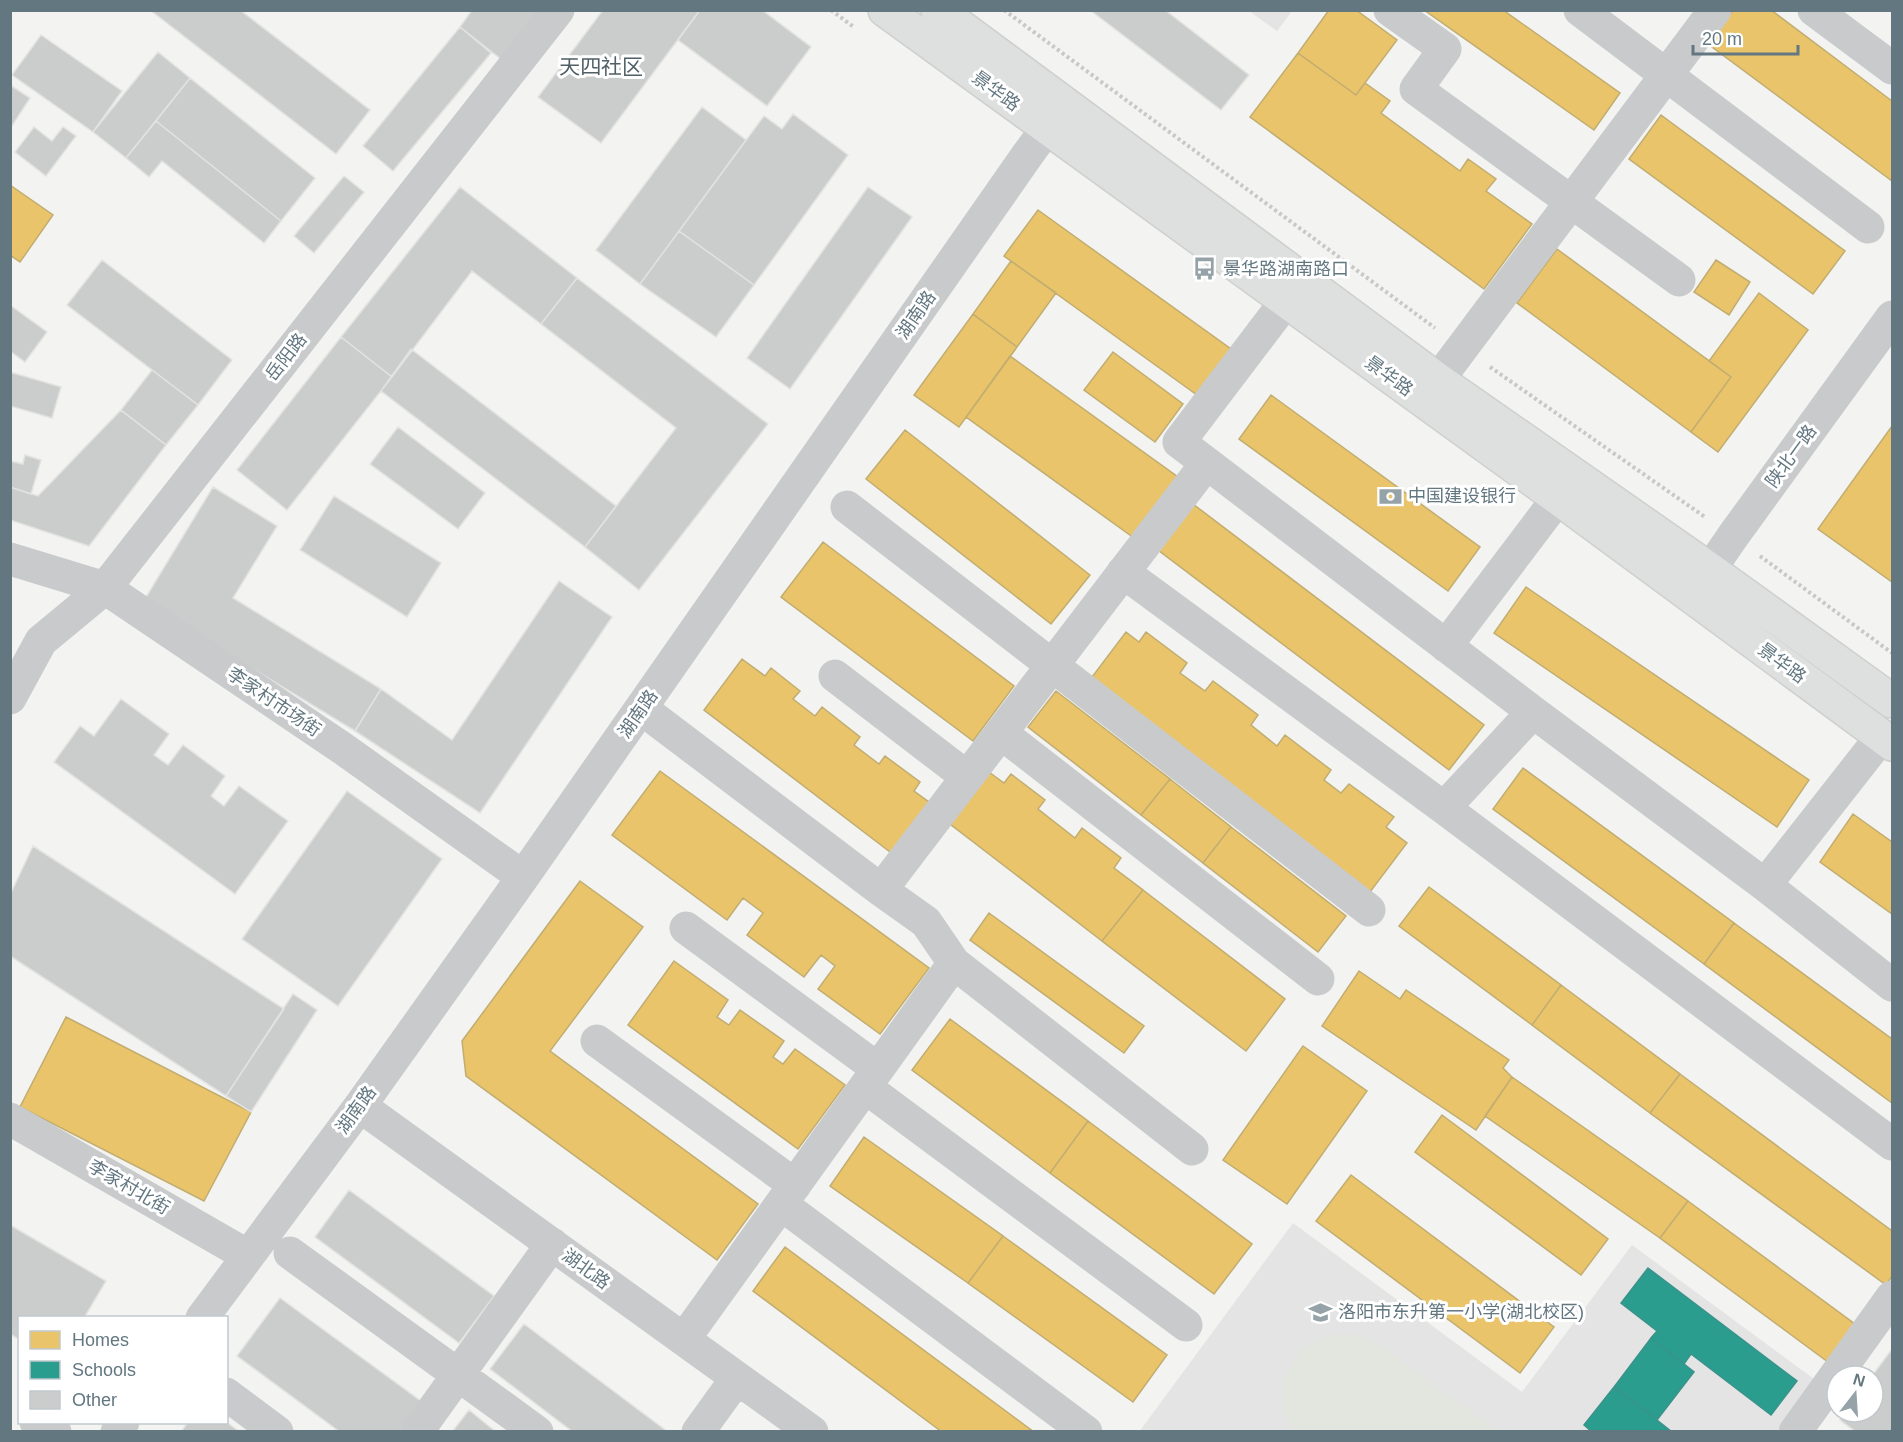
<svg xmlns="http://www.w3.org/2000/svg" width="1903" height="1442" font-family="Arial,'Noto Sans SC',sans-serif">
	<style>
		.built { fill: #e3e4e3 }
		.green { fill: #e3e6df }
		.homes { fill: #e9c46a; stroke: #c1ad71; stroke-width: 1.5 }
		.schools { fill: #2a9d8f; stroke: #3b928b; stroke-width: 1.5 }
		.building { fill: #cbcdcd; stroke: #e2e2e1; stroke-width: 1.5 }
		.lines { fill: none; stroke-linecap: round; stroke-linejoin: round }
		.major-casing { stroke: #cfcfcf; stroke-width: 36 }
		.path { stroke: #c7c8c7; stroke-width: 4; stroke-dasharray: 3 3; stroke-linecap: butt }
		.minor { stroke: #c8cacb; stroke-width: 33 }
		.major { stroke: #dedfdf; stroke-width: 33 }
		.labels { text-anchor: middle; stroke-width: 6; stroke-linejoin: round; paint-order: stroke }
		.street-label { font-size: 18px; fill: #637781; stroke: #fff }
		.poi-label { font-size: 18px; fill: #637781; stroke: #fff; text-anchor: start }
		.quarter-label { font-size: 21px; fill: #515f66; stroke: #fff }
	</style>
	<rect width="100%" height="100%" fill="#f3f3f1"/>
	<!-- built -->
	<path class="built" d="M1249 11 1292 10V11L1277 31Z
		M1293 1223 1522 1392 1632 1245 1814 1379 1777 1431 1139 1432Z"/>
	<!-- green -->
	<path class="green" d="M1341 1334 1361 1336 1383 1348 1498 1431H1294C1273 1405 1282 1363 1310 1345 1319 1338 1330 1337 1341 1334Z"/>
	<!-- homes -->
	<path class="homes" d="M1329 10H1356L1397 40 1356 95 1298 53Z
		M1424 10H1503L1620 93 1594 130Z
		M1733 10H1771L1892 101V181L1708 44Z
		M1298 53 1356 95 1365 83 1390 101 1381 113 1460 171 1468 159 1496 179 1486 191 1532 224 1484 289 1250 117Z
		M1661 115 1845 251 1813 294 1629 159Z
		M10 185 53 215 20 262 10 255Z
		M1038 210 1231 349 1197 395 1004 256Z
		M1557 249 1731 377 1691 432 1517 303Z
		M1716 260 1750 282 1729 315 1694 292Z
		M1011 261 1056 293 1017 347 973 314Z
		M1759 293 1808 330 1718 452 1691 432 1731 377 1709 361Z
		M973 314 1017 347 959 427 914 395Z
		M1113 352 1183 404 1155 442 1084 390Z
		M1010 356 1178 477 1134 538 966 417Z
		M1271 395 1480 547 1448 591 1239 439Z
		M1892 426V582L1818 529Z
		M905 430 1090 575 1051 624 866 479Z
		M1193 504 1484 725 1449 770 1158 550Z
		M823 542 1014 686 973 741 781 597Z
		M1526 587 1809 780 1777 827 1494 633Z
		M1126 632 1139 642 1146 632 1187 663 1180 673 1205 691 1213 681 1258 715 1251 725 1277 746 1285 735 1331 770 1324 780 1341 793 1349 784 1394 817 1386 827 1407 843 1370 892 1089 681Z
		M742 659 765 676 771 668 800 691 793 699 815 716 822 707 860 737 854 745 879 764 885 756 920 782 914 791 933 805 894 855 704 710Z
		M1056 691 1170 779 1141 815 1028 727Z
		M1523 768 1734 923 1704 964 1493 809Z
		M660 771 929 968 880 1034 818 989 835 966 821 955 804 977 747 935 763 913 743 898 727 920 612 835Z
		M989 772 1004 783 1011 774 1045 800 1038 809 1075 838 1082 828 1121 858 1114 868 1143 890 1102 941 950 824Z
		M1170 779 1231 827 1203 863 1141 815Z
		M1853 814 1892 842V914L1820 862Z
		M1231 827 1346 916 1318 952 1203 863Z
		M580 881 643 927 550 1051 758 1204 717 1260 466 1076 462 1041Z
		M1429 887 1561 985 1532 1025 1399 926Z
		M1143 890 1285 999 1246 1051 1102 941Z
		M989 913 1144 1026 1124 1053 970 940Z
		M1734 923 1892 1039V1103L1704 964Z
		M674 961 728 1000 717 1017 729 1025 740 1010 784 1041 773 1057 783 1064 795 1049 845 1085 798 1149 628 1025Z
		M1359 971 1400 999 1406 990 1509 1060 1503 1068 1512 1077 1476 1130 1322 1026Z
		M1561 985 1680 1074 1650 1113 1532 1025Z
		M66 1017 251 1112 204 1201 20 1107Z
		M950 1019 1088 1121 1050 1173 912 1070Z
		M1303 1046 1367 1091 1287 1204 1223 1160Z
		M1680 1074 1892 1231V1276L1886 1285 1650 1113Z
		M1512 1077 1688 1201 1660 1238 1485 1116Z
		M1442 1115 1608 1239 1581 1275 1415 1152Z
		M1088 1121 1252 1244 1214 1294 1050 1173Z
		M864 1137 1003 1236 968 1283 830 1186Z
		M1351 1175 1554 1327 1520 1373 1316 1221Z
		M1688 1201 1859 1327 1832 1365 1660 1238Z
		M1003 1236 1167 1355 1133 1402 968 1283Z
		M785 1247 1034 1432H942L753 1291Z"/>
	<!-- schools -->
	<path class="schools" d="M1648 1268 1797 1381 1771 1415 1691 1354 1684 1364 1651 1338 1657 1331 1621 1303Z
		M1651 1338 1694 1372 1657 1420 1614 1387Z
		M1614 1387 1657 1420 1672 1432H1592L1584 1425Z"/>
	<!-- building -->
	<path class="building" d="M150 10H240L370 110 336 154Z
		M472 10H539L502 60 460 27Z
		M603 10H700L601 143 538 97Z
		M700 10H762L811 47 767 106 678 40Z
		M1090 10H1165L1249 75 1221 110Z
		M460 27 491 53 393 171 363 146Z
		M41 35 122 91 93 132 12 75Z
		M158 52 190 78 126 158 93 132Z
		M190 78 315 178 281 221 156 121Z
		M10 85 30 98 10 129Z
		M702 107 746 140 640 284 596 250Z
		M793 114 848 155 754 285 679 231 764 116 782 129Z
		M156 121 281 221 264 243 162 161 149 177 126 158Z
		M34 127 52 141 63 127 76 136 46 176 15 152Z
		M344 176 364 192 314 253 294 236Z
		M460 187 577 278 541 324 472 271 392 377 341 337Z
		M868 187 912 217 790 389 747 358Z
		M679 231 754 285 716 337 640 284Z
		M102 260 232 360 198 405 67 305Z
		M577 278 768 424 639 590 585 547 676 428 541 324Z
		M10 305 47 332 25 362 10 351Z
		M341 337 392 377 287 510 237 470Z
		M411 349 616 506 585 547 381 391Z
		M152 370 198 405 166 445 121 410Z
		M10 372 61 387 52 418 10 406Z
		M121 410 166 445 89 546 10 520V487L38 496Z
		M398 427 485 493 458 529 370 464Z
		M25 455 41 460 31 494 10 487V461L23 464Z
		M213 487 277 526 233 598 381 689 355 731 143 602Z
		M334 496 441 563 407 617 300 550Z
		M559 581 612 617 480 813 355 731 381 689 452 740Z
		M121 699 169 734 154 755 168 765 183 745 225 776 211 796 224 806 239 786 288 821 235 894 54 762 80 726 94 736Z
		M347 791 442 859 338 1006 242 939Z
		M33 846 284 1009 226 1096 10 956V895Z
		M293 994 317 1010 251 1112 226 1096Z
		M349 1190 494 1296 459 1343 315 1237Z
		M10 1225 106 1281 84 1318H20V1340L10 1334Z
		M280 1298 429 1407 411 1432H340L237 1356Z
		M524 1324 668 1432H573L490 1369Z
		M1892 1349V1432H1856L1840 1420 1846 1412H1873L1872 1376Z
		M469 1410 496 1432H452Z
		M188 1422H226L240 1432H181Z"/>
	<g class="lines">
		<defs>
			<path id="major" d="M885 10 1558 498 1892 744
				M938 10 1438 380 1709 569 1892 701"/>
		</defs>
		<!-- major casing -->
		<use href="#major" class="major-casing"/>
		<!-- path -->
		<path class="path" d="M831 10 855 28
			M1004 10 1435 328
			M1490 367 1705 517
			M1760 556 1892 653"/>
		<!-- minor -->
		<path class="minor" d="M1390 10 1445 49 1416 89 1679 280
			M1580 10 1868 227
			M1814 10 1892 68
			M1286 301 1179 442 1533 712 1765 885 1892 985
			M1425 402 1438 380 1715 10
			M847 507 1369 910
			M10 559 105 588 342 748 523 877
			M1123 572 1444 808 1892 1144
			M1694 593 1733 536 1892 317
			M1446 646 1558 498
			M835 676 967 777
			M10 698 41 641 105 588 558 10
			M642 709 881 890 926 922 954 963 1192 1149
			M1001 733 1318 979
			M1444 808 1533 712
			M1765 885 1882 736
			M881 890 1206 464
			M686 928 878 1069
			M597 1041 795 1185
			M865 1087 1186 1325
			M360 1106 812 1432
			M10 1119 248 1256
			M781 1204 1086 1432
			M290 1253 537 1432
			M202 1318 360 1106 523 877 1028 154 1065 104
			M684 1339 954 963
			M226 1394 277 1432
			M36 1422 55 1432
			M117 1432 123 1422
			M417 1432 552 1244
			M698 1432 737 1378
			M1795 1432 1892 1297"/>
		<!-- major -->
		<use href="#major" class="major"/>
	</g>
	<!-- icons -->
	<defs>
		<symbol id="bus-bare" viewBox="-9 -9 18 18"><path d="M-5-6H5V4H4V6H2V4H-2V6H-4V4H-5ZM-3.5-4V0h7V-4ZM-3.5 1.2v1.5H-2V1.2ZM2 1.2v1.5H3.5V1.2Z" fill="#95a2a8" stroke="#fff" stroke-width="2.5" paint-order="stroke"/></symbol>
		<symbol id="bank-bare" viewBox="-9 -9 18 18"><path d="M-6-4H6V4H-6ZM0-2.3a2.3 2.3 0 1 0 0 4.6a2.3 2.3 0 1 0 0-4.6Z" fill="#95a2a8" stroke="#fff" stroke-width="2.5" paint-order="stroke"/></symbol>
		<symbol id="school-bare" viewBox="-9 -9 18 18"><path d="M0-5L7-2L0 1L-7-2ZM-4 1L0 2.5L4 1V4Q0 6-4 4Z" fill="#95a2a8" stroke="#fff" stroke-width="2.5" paint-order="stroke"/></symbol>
	</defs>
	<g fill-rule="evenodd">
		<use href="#bus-bare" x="1188" y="252" width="33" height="33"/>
		<use href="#bank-bare" x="1374" y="480" width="33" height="33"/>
		<use href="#school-bare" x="1304" y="1296" width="33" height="33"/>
	</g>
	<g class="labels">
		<!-- street labels -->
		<g class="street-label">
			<text transform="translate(996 91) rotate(36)" y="6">景华路</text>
			<text transform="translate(916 315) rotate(-55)" y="6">湖南路</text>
			<text transform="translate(286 357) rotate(-52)" y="6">岳阳路</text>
			<text transform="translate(1389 376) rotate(36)" y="6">景华路</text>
			<text transform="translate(1791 456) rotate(-54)" y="6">陕北一路</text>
			<text transform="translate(1782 663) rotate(36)" y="6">景华路</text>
			<text transform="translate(274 702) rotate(34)" y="6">李家村市场街</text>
			<text transform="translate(638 714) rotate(-55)" y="6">湖南路</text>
			<text transform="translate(356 1110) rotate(-54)" y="6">湖南路</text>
			<text transform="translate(129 1187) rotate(30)" y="6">李家村北街</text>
			<text transform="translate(586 1269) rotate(36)" y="6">湖北路</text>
		</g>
		<!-- poi labels -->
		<g class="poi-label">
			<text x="1223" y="275">景华路湖南路口</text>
			<text x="1408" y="502">中国建设银行</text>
			<text x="1338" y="1318">洛阳市东升第一小学(湖北校区)</text>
		</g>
		<!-- quarter labels -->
		<g class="quarter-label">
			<text x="601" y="74">天四社区</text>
		</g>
	</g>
	<!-- border -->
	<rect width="1903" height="1442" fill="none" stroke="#637781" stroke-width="24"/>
	<!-- legend -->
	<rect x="18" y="1316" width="210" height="108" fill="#ffffff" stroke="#c1c9cd" stroke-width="1.5"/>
	<rect x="30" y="1331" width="30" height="18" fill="#e9c46a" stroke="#c1c9cd" stroke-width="1.5"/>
	<text x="72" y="1346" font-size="18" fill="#637781">Homes</text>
	<rect x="30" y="1361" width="30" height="18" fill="#2a9d8f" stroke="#c1c9cd" stroke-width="1.5"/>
	<text x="72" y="1376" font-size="18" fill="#637781">Schools</text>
	<rect x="30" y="1391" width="30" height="18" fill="#cbcdcd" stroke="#c1c9cd" stroke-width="1.5"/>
	<text x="72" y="1406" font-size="18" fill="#637781">Other</text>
	<!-- north arrow -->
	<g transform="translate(1855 1394) rotate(17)"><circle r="28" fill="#ffffff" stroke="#c1c9cd" stroke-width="1.5"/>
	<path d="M0-4.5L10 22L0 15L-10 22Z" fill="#95a2a8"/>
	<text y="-9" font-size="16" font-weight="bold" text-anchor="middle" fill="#637781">N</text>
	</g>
	<!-- scale -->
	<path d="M1693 45v9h105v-9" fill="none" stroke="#637781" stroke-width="3"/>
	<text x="1702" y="45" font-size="18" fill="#637781" stroke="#ffffff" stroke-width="4.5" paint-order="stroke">20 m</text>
</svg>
